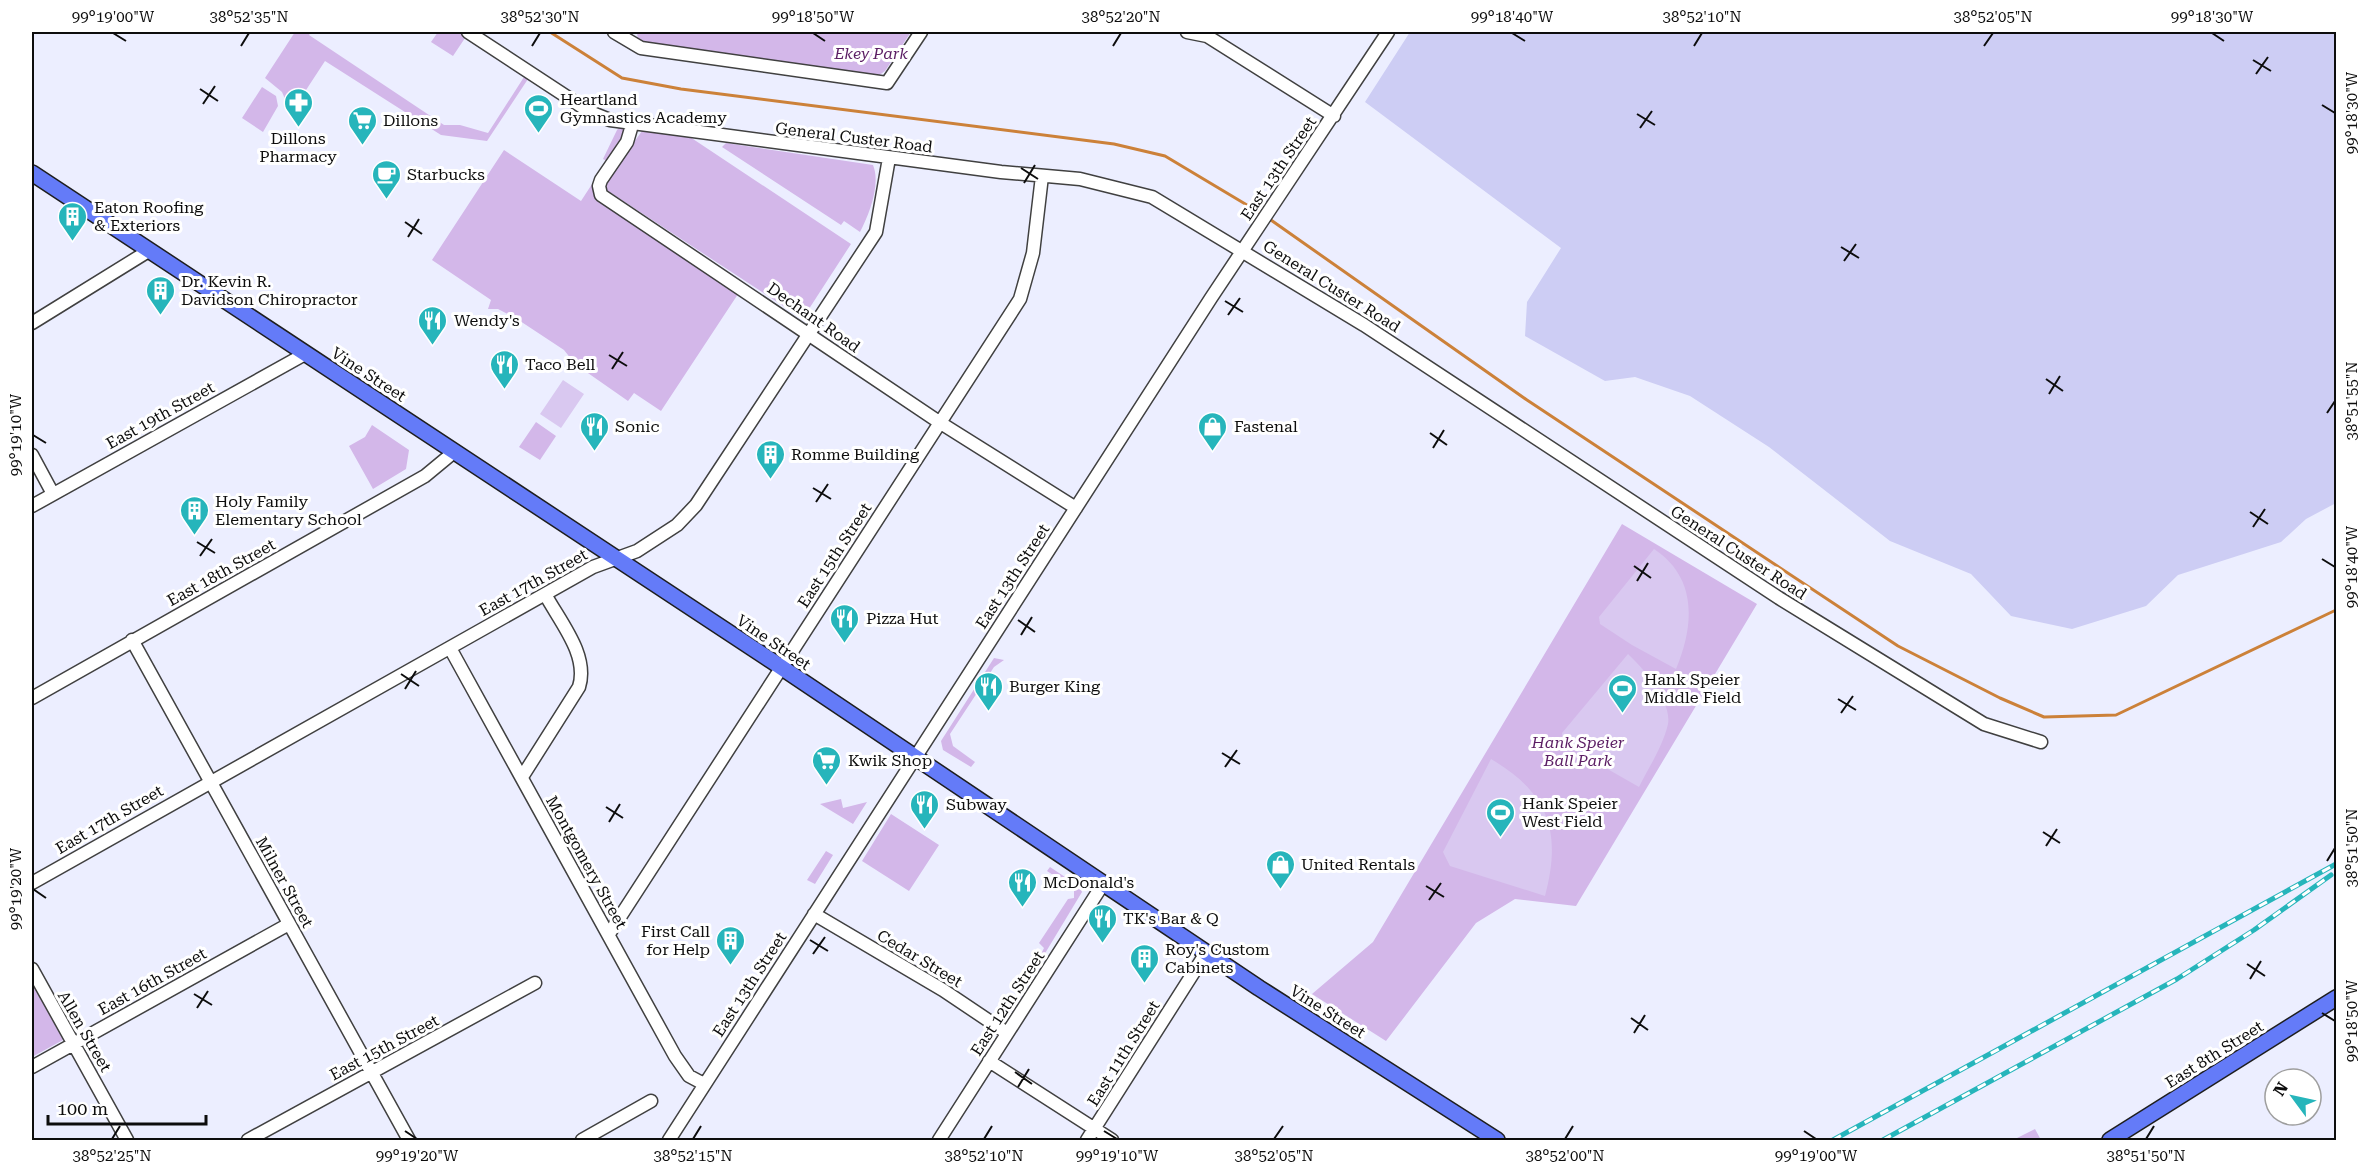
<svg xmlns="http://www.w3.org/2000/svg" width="2368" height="1172" font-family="'Roboto Serif',serif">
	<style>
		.farmland { fill: #cdcdf4 }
		.green { fill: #d3b7e9 }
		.pitch { fill: #d9c8f0 }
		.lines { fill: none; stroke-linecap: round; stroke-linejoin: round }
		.stream { stroke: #cc8139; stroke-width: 3 }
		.minor-casing { stroke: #404040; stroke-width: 15 }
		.major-casing { stroke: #1e1e1e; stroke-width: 18 }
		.minor { stroke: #fff; stroke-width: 12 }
		.major { stroke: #647bf8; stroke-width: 15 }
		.rail-casing { stroke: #26b5bb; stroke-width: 5 }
		.rail { stroke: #fff; stroke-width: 3; stroke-dasharray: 9; stroke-linecap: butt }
		.ticks { fill: none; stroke: #0d0d0d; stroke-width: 2 }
		.labels { text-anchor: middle; stroke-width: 6; stroke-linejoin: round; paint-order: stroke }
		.park-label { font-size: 16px; font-style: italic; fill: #5b1e64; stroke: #fff }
		.poi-label { font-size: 16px; fill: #0d0d0d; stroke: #fff; text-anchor: start }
		.street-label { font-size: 16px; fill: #0d0d0d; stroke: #fff }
		.neatline { fill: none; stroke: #0d0d0d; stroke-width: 2 }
		.ticks-label { font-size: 15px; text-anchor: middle; fill: #0d0d0d }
	</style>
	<rect width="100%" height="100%" fill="#eceeff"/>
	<!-- farmland -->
	<path class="farmland" d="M1410 32H2336V503L2306 519 2281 542 2178 575 2146 606 2072 629 2011 616 1971 574 1890 541 1769 447 1690 396 1635 377 1605 381 1525 336 1527 302 1561 248 1365 102Z"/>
	<!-- green -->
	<path class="green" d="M295 32H311L309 35 444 125H460L488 133 524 77 528 79 487 141 441 135 325 61 291 113 282 92 265 78Z
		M438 32H461L467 35 453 56 431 42Z
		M637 32H911L885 71 878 76 638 42Z
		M262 87 276 96 278 106 263 132 242 118Z
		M623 123 632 125 599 186 742 288 661 411 634 393 628 401 575 364 564 350 517 319 498 309H488L491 300 432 260 504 150 581 201 607 161 603 159 617 130Z
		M642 131 690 137 851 244 805 315 800 317 605 189 604 184Z
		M726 143 873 165C881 184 869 215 860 232L844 221 841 225 722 147Z
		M536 422 556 436 540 460 519 447Z
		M372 425 409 450 406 469 373 489 349 446 365 437Z
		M1622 524 1757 604 1576 906 1515 899 1476 923 1386 1041 1312 994 1373 942Z
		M994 658 1004 660 994 667 950 734 953 746 975 762 971 767 943 750 941 741Z
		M841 799 843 808 867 802 853 824 820 804Z
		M891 814 939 845 909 891 862 861Z
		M826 851 833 855 815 884 807 880Z
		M1050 867 1080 887 1082 892 1044 955 1041 954 1044 948 1039 943 1068 899 1074 898V889L1047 871Z
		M32 983 63 1040 32 1057Z
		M2035 1129 2041 1140H2013Z"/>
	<!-- pitch -->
	<path class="pitch" d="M563 380 584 394 561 428 540 414Z
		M1654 549C1698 578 1694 626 1676 669L1632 645 1600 624 1599 617Z
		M1628 654C1643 668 1672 701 1668 724 1663 746 1649 767 1639 787L1562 743V733Z
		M1491 759C1549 793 1562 832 1545 896L1450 866 1443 852Z"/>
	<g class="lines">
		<!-- stream -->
		<path class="stream" d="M550 32 622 78 681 89 1114 144 1165 156 1262 214
			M1268 218 1527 400 1898 646 2000 698 2044 717 2116 715 2336 610"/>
		<defs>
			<path id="minor" d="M468 32 590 112 610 120 1001 172 1080 179 1152 197 1364 325 1779 598 1984 724 2041 742
				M614 32 641 48 887 83 921 32
				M1187 32 1207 36 1334 116
				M632 125 627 142 601 180 599 186 601 195 939 422 1076 508
				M32 323 150 250
				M32 455 53 494
				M32 506 305 354
				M132 640 409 1140
				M450 648 675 1056 689 1076 704 1084
				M32 698 425 476 454 452
				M522 777 579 687C589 655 560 622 545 594
				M32 883 593 567 637 551 677 525 696 505 876 232 889 158
				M814 914 943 990 1007 1033
				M609 934 1020 299 1033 253 1042 176
				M32 969 127 1140
				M989 1061 1112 1140
				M32 1067 289 924
				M248 1140 535 983
				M582 1140 651 1101
				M669 1140 1211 298 1388 32
				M939 1140 1103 884
				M1087 1140 1206 953"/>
			<path id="major" d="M32 173 772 661 1259 988 1497 1140
				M2110 1140 2336 998"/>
		</defs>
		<!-- minor casing -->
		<use href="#minor" class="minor-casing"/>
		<!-- major casing -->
		<use href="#major" class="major-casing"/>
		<!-- minor -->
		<use href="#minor" class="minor"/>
		<!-- major -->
		<use href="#major" class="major"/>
		<defs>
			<path id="rail" d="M1833 1140 2336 864
				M1883 1140 2177 979 2254 930 2331 875"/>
		</defs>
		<!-- rail casing -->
		<use href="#rail" class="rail-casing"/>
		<!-- rail -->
		<use href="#rail" class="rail"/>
	</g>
	<!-- ticks -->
	<path class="ticks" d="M113 33 126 41M813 33 825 41M1512 33 1525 41M2212 33 2224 41M241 46 249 33M532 46 540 33M1113 46 1121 33M1694 46 1702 33M1984 46 1993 33M2253 60 2271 71M2256 74 2268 57M200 89 218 101M203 104 215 86M2322 105 2335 113M1637 114 1655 125M1640 128 1652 111M1021 168 1038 179M1024 183 1035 165M405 222 422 234M408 237 419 219M1841 247 1859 258M1844 261 1856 244M1225 301 1243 312M1228 315 1240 298M609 355 627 366M612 369 623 352M2046 379 2063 391M2049 394 2060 376M2327 413 2335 401M1430 433 1447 445M33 435 46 443M1433 448 1444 430M813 488 831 499M816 502 828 484M2250 512 2268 524M2253 527 2265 509M197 542 215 553M200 556 212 539M2322 559 2335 567M1634 566 1651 578M1637 581 1648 563M1018 620 1035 632M1021 635 1032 617M401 674 419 686M405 689 416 671M1838 699 1856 710M1841 713 1853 696M1222 753 1240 764M1225 767 1237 750M606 807 623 818M609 822 620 804M2043 832 2060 843M2046 846 2057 829M2327 861 2335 848M1426 886 1444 897M33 889 46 898M1429 900 1441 883M810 940 828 951M813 954 825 937M2247 964 2265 976M2250 979 2261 961M194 994 212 1005M197 1008 208 991M2322 1013 2335 1021M1631 1018 1648 1030M1634 1033 1645 1015M1015 1072 1032 1084M1018 1087 1029 1069M405 1131 417 1139M1104 1131 1117 1139M1804 1131 1816 1139M112 1139 120 1126M693 1139 701 1126M984 1139 992 1126M1274 1139 1283 1126M1565 1139 1573 1126M2146 1139 2154 1126"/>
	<!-- icons -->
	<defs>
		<symbol id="pharmacy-pin" viewBox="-11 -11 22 30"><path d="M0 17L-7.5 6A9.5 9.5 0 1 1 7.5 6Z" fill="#26b5bb" stroke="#fff"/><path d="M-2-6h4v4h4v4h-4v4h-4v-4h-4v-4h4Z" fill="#fff"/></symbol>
		<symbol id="stadium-pin" viewBox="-11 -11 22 30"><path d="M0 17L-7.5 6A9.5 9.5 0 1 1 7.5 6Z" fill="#26b5bb" stroke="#fff"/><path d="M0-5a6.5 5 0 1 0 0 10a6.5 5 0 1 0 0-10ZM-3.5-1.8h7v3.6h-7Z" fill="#fff"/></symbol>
		<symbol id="supermarket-pin" viewBox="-11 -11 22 30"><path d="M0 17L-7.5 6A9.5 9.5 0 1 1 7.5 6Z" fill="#26b5bb" stroke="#fff"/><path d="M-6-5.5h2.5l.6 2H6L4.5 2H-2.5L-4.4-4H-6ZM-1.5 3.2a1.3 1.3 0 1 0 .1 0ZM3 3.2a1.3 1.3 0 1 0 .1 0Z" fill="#fff"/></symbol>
		<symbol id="cafe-pin" viewBox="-11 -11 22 30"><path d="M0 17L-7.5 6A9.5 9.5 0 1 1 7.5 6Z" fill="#26b5bb" stroke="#fff"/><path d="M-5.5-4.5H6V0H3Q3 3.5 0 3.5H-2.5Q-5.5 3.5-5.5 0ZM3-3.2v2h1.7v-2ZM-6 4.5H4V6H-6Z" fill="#fff"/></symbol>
		<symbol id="building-pin" viewBox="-11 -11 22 30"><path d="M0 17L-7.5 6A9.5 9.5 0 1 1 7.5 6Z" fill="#26b5bb" stroke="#fff"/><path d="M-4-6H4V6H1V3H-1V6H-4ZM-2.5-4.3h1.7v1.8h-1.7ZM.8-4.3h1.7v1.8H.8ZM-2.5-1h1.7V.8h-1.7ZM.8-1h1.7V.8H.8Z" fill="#fff"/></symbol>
		<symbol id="restaurant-pin" viewBox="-11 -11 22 30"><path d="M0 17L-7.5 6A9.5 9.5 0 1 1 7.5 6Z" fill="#26b5bb" stroke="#fff"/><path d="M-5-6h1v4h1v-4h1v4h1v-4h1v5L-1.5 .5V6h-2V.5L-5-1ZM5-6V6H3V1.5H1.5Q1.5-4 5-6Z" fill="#fff"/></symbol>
		<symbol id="shop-pin" viewBox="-11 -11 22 30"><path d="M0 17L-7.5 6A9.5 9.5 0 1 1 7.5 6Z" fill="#26b5bb" stroke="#fff"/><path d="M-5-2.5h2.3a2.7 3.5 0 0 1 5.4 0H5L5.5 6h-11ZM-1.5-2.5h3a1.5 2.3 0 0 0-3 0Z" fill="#fff"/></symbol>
	</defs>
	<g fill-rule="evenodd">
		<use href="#pharmacy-pin" x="282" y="86" width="33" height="45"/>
		<use href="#stadium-pin" x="522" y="92" width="33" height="45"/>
		<use href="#supermarket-pin" x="346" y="104" width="33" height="45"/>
		<use href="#cafe-pin" x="370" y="158" width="33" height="45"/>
		<use href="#building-pin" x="56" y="200" width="33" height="45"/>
		<use href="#building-pin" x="144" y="274" width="33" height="45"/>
		<use href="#restaurant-pin" x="416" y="304" width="33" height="45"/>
		<use href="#restaurant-pin" x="488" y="348" width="33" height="45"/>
		<use href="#restaurant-pin" x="578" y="410" width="33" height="45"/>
		<use href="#shop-pin" x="1196" y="410" width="33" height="45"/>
		<use href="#building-pin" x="754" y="438" width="33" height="45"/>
		<use href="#building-pin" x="178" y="494" width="33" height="45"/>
		<use href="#restaurant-pin" x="828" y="602" width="33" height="45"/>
		<use href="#restaurant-pin" x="972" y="670" width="33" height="45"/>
		<use href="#stadium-pin" x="1606" y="672" width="33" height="45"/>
		<use href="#supermarket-pin" x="810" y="744" width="33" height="45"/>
		<use href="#restaurant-pin" x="908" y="788" width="33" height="45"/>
		<use href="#stadium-pin" x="1484" y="796" width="33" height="45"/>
		<use href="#shop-pin" x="1264" y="848" width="33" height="45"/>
		<use href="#restaurant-pin" x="1006" y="866" width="33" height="45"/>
		<use href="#restaurant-pin" x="1086" y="902" width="33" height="45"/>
		<use href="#building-pin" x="714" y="924" width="33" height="45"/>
		<use href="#building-pin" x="1128" y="942" width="33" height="45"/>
	</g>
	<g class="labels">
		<!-- park labels -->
		<g class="park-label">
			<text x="871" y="59">Ekey Park</text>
			<text x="1578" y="748">Hank Speier<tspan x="1578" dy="18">Ball Park</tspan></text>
		</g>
		<!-- poi labels -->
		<g class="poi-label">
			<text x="560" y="105">Heartland<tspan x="560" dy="18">Gymnastics Academy</tspan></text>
			<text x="383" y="126">Dillons</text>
			<text x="298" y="144" text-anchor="middle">Dillons<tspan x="298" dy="18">Pharmacy</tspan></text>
			<text x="407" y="180">Starbucks</text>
			<text x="94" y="213">Eaton Roofing<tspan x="94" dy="18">&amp; Exteriors</tspan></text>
			<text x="181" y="287">Dr. Kevin R.<tspan x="181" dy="18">Davidson Chiropractor</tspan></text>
			<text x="454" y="326">Wendy's</text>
			<text x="525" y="370">Taco Bell</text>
			<text x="615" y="432">Sonic</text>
			<text x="1234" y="432">Fastenal</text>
			<text x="791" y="460">Romme Building</text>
			<text x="215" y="507">Holy Family<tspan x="215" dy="18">Elementary School</tspan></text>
			<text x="866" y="624">Pizza Hut</text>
			<text x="1644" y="685">Hank Speier<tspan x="1644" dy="18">Middle Field</tspan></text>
			<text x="1009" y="692">Burger King</text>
			<text x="848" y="766">Kwik Shop</text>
			<text x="1522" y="809">Hank Speier<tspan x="1522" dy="18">West Field</tspan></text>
			<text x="946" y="810">Subway</text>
			<text x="1301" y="870">United Rentals</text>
			<text x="1043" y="888">McDonald's</text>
			<text x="1123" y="924">TK's Bar &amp; Q</text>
			<text x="710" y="937" text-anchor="end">First Call<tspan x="710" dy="18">for Help</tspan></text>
			<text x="1165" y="955">Roy's Custom<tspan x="1165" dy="18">Cabinets</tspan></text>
		</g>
		<!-- street labels -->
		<g class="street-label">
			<text transform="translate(854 137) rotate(7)" y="6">General Custer Road</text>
			<text transform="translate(1278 168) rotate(-56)" y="6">East 13th Street</text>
			<text transform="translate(1332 286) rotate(32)" y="6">General Custer Road</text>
			<text transform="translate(814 317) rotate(35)" y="6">Dechant Road</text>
			<text transform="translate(369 374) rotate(33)" y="6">Vine Street</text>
			<text transform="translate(160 415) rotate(-29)" y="6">East 19th Street</text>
			<text transform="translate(1739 552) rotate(33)" y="6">General Custer Road</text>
			<text transform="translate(834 555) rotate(-57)" y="6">East 15th Street</text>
			<text transform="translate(221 572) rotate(-29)" y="6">East 18th Street</text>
			<text transform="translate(1012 576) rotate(-57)" y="6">East 13th Street</text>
			<text transform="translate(533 582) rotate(-29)" y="6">East 17th Street</text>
			<text transform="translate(774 642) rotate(34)" y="6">Vine Street</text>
			<text transform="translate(109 819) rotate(-30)" y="6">East 17th Street</text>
			<text transform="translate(587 862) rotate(61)" y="6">Montgomery Street</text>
			<text transform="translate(285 882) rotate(61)" y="6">Milner Street</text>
			<text transform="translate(920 958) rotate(31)" y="6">Cedar Street</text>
			<text transform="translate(152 981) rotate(-29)" y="6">East 16th Street</text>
			<text transform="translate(749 984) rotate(-57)" y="6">East 13th Street</text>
			<text transform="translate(1007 1003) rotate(-57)" y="6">East 12th Street</text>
			<text transform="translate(1328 1011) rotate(32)" y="6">Vine Street</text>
			<text transform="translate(85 1031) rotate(60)" y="6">Allen Street</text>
			<text transform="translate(384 1047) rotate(-28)" y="6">East 15th Street</text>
			<text transform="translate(1123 1053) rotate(-58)" y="6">East 11th Street</text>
			<text transform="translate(2214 1054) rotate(-32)" y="6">East 8th Street</text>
		</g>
	</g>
	<!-- border -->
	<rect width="2368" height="1172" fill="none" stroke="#ffffff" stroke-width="66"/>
	<!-- north arrow -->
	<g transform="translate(2293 1097) rotate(303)"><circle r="28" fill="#ffffff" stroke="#9e9e9e" stroke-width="1.5"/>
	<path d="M0-4.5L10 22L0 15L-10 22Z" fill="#26b5bb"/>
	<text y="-9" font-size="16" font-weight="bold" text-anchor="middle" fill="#0d0d0d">N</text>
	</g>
	<!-- scale -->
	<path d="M48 1115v9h158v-9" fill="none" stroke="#0d0d0d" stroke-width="3"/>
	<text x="57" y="1115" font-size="18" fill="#0d0d0d" stroke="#ffffff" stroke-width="4.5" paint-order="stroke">100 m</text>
	<rect x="33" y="33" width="2302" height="1106" class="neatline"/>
	<g class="ticks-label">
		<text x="113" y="22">99°19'00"W</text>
		<text x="249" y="22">38°52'35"N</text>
		<text x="540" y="22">38°52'30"N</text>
		<text x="813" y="22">99°18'50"W</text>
		<text x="1121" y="22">38°52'20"N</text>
		<text x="1512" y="22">99°18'40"W</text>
		<text x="1702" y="22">38°52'10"N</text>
		<text x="1993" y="22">38°52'05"N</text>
		<text x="2212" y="22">99°18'30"W</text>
		<text transform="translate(2352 113) rotate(-90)" y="5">99°18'30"W</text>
		<text transform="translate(2352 401) rotate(-90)" y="5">38°51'55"N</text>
		<text transform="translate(16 435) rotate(-90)" y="5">99°19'10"W</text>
		<text transform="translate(2352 567) rotate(-90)" y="5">99°18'40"W</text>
		<text transform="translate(2352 848) rotate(-90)" y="5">38°51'50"N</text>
		<text transform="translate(16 889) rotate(-90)" y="5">99°19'20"W</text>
		<text transform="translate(2352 1021) rotate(-90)" y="5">99°18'50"W</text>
		<text x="112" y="1161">38°52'25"N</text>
		<text x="417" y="1161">99°19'20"W</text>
		<text x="693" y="1161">38°52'15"N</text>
		<text x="984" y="1161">38°52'10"N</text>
		<text x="1117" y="1161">99°19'10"W</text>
		<text x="1274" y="1161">38°52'05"N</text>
		<text x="1565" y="1161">38°52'00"N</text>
		<text x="1816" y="1161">99°19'00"W</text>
		<text x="2146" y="1161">38°51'50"N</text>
	</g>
</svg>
